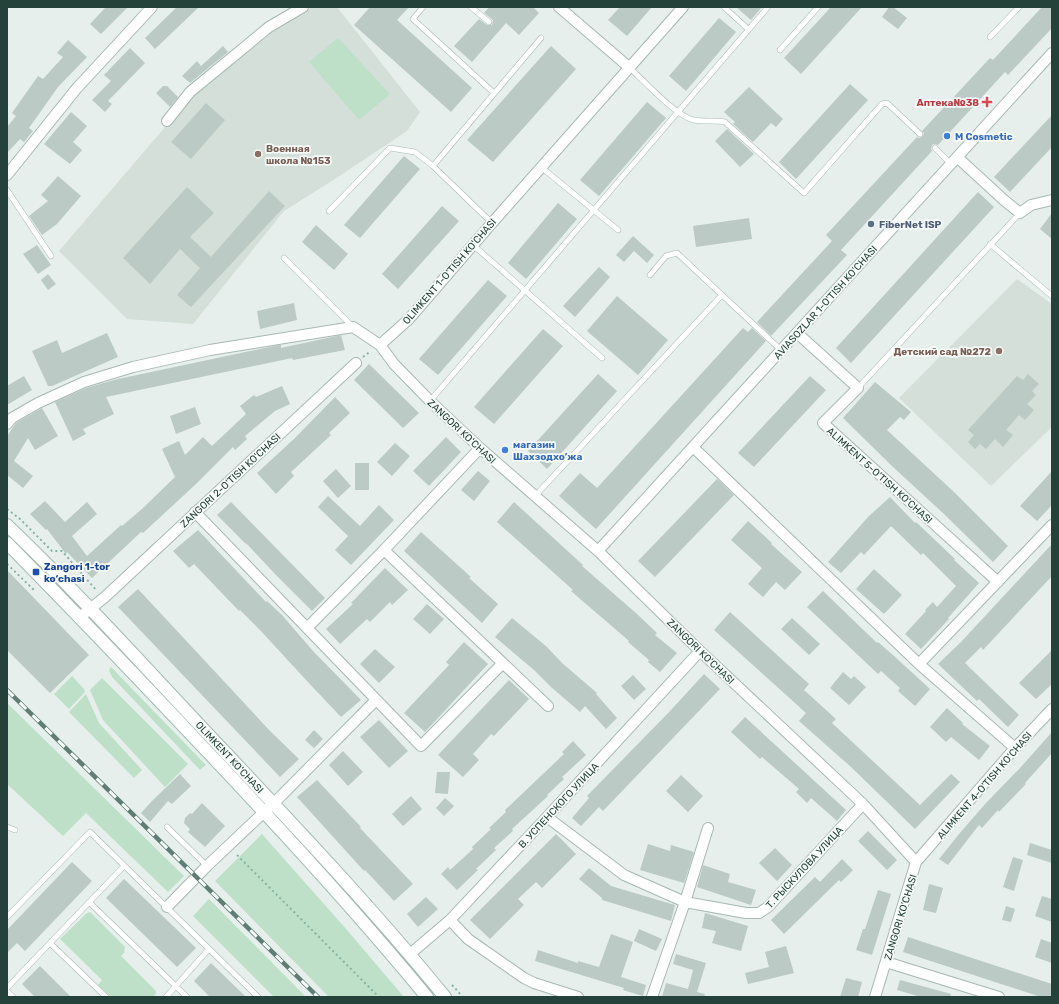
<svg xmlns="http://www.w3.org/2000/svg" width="1059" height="1004" font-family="Rubik,sans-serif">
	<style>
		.built { fill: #d4dfda }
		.green { fill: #bfe0c8 }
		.building { fill: #bbcac4 }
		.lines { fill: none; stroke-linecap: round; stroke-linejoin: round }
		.lane-casing { stroke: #a8b8b2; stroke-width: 6 }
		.street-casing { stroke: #a8b8b2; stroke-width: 12 }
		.secondary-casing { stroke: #a4bbb3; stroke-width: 14 }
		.path { stroke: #86b3a5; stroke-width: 2; stroke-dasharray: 2 3; stroke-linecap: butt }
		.lane { stroke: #fff; stroke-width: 5 }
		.street { stroke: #fff; stroke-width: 10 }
		.secondary { stroke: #fff; stroke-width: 12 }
		.rail-casing { stroke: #5f7d75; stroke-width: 4.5 }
		.rail { stroke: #f7fbf9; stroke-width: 3; stroke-dasharray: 9; stroke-linecap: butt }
		.health-dot { fill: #e0444e; stroke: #f7fbf9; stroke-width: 1.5 }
		.shop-dot { fill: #3f7fe0; stroke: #f7fbf9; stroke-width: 1.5 }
		.education-dot { fill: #8d6e63; stroke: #f7fbf9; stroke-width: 1.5 }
		.service-dot { fill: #5c6f8a; stroke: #f7fbf9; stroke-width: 1.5 }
		.transit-dot { fill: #1a4fb4; stroke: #f7fbf9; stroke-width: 1.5 }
		.labels { text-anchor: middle; stroke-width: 3.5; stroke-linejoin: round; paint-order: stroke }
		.health-label { font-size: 10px; font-weight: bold; fill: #be3a42; stroke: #f7fbf9; text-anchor: end }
		.shop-label { font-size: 10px; font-weight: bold; fill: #366cbe; stroke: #f7fbf9; text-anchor: start }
		.education-label { font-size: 10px; font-weight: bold; fill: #785e54; stroke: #f7fbf9; text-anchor: start }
		.service-label { font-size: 10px; font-weight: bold; fill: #4e5e75; stroke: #f7fbf9; text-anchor: start }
		.street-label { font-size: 10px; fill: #24423a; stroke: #f7fbf9 }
		.transit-label { font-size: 10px; font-weight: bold; fill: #164399; stroke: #f7fbf9; text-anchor: start }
	</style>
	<rect width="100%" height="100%" fill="#e6efeb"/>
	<!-- built -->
	<path class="built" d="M312 7H337L420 112 407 131 335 179 284 211 193 324 127 319 59 251 195 92 277 29Z
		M1017 279 1052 304V427L991 486 899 398Z"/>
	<!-- green -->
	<path class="green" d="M338 38 390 94 359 120 309 62Z
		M111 667 206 765 200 770 112 677 109 670Z
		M72 676 84 689 85 692 69 709 54 694Z
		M102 678 188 764 165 787 103 720 90 690Z
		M86 694 99 723 142 770 134 778 69 712Z
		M7 703 184 876 168 892 86 813 63 836 7 784Z
		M262 834 347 930 404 997H329L215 881Z
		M209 899 306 997H274L193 916Z
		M90 912 125 947 124 953 121 956 156 991V994L153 997H111L98 985 102 980 60 939 87 913Z"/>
	<!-- building -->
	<path class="building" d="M106 7H128L101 34 90 24Z
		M177 7H199L155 49 145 38Z
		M370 7H409L397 20 472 88 451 112 354 25Z
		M489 7H533L539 13 519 35 506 23 472 62 454 46 479 19 487 25H492L493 20 484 13Z
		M620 7H652L627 36 608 20Z
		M736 7H762L751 20Z
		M831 7H862L801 74 784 58Z
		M889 7H893L907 18 898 29 882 17Z
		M1042 7H1052V28L1008 75 1005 72 938 145 934 144 932 145 931 149 932 151 841 250 847 255 771 336 757 322 832 241 826 235 917 137 919 138 923 136 924 133 922 131 990 58 993 60Z
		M719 18 736 32 686 91 669 76Z
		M68 40 87 57 58 87 29 128 33 131 24 142 20 139 7 153V127L16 116 12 113 38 76 43 79 63 57 57 53Z
		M223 46 228 52 190 83 182 76 197 61 201 66Z
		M551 46 576 69 493 162 467 140Z
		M130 48 145 63 108 101 112 104 105 112 92 100 111 81 104 75Z
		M850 84 868 100 796 179 779 162Z
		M163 86H167L178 97 170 107 156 93Z
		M749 87 783 119 776 127 771 123 753 142 733 124 735 122 724 112Z
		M647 102 666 118 599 196 580 180Z
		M206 103 225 120 191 159 171 142Z
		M71 112 87 126 73 142 82 150 70 164 44 144Z
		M1052 115V147L1010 192 994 177Z
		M727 129 754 154 740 167 715 141Z
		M404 156 420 169 360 238 344 225Z
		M58 176 81 196 57 224 42 235 29 216 48 201 41 195Z
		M187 187 214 213 190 237 211 257 269 191 285 206 191 307 177 295 200 268 180 249 150 284 123 258Z
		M978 192 994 207 851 363 836 348Z
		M558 203 577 219 526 279 508 263Z
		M442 206 459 221 398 289 382 274Z
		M1052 213V239L1040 229Z
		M749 218 752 239 696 247 693 226Z
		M316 225 348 254 334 270 302 242Z
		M633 236 654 255 647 263 634 251 624 262 616 255Z
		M37 245 51 265 38 274 23 254Z
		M599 267 610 277 575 317 563 306Z
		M48 274 56 284 48 290 41 280Z
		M488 280 507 296 438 375 419 359Z
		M617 296 668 340 638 375 587 331Z
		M294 303 297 320 260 329 257 311Z
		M743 328 748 332 752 328 766 341 596 529 559 496 580 473 597 488Z
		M543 329 563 346 494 424 474 407Z
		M107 333 118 357 52 386H48L32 351 57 340 62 353Z
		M341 335 345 350 293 360 292 358 106 397 114 414 83 429 86 434 73 441 55 402 86 388 118 379 279 345H281V348Z
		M369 364 419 413 403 428 354 380Z
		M598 374 617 391 547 469 528 451Z
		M1028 374 1039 384 1032 391 1036 395 1027 404 1034 410 1025 420 1019 415 1006 430 1013 435 1003 447 995 439 986 449 980 444 975 449 968 442 974 435 968 430 1017 376 1023 380Z
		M24 376 32 390 7 405V386Z
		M810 376 826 390 754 467 738 453Z
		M875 382 911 412 904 420 900 417 887 430 954 492 1008 546 993 562 944 514 893 467 843 418Z
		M282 386 290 404 275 411 245 436 247 439 235 450 233 447 196 484 143 533 141 532 92 578 67 552 66 554 47 529 46 530 30 514 45 501 65 522 87 502 97 514 72 536 87 556 121 525 122 526 142 509 175 477 162 449 179 441 185 455 203 437 212 446 246 414 240 406 254 395 256 397Z
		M335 397 350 413 329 433 331 435 291 472 294 476 276 494 257 473 295 438Z
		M195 407 201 424 176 434 170 416Z
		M42 408 58 436 35 450 28 438 14 461 33 476 23 488 7 475V436L16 423Z
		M446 437 461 452 429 486 413 471Z
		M395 443 410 456 392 476 377 462Z
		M355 463H369V490H355Z
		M336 469 351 486 338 498 323 481Z
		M478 471 490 481 474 501 461 490Z
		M1052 471V505L1037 521 1020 506Z
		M717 479 734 495 655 577 638 561Z
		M328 496 360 526 379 505 394 520 351 565 335 550 348 536 318 507Z
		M890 497 915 523 916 522 935 540 955 559 954 560 979 583 948 618 949 619 921 649 905 634 926 611 925 610 933 602 937 607 956 586 923 553 921 555 891 526 864 555 861 552 841 573 828 562 869 516Z
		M231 502 325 598 312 611 275 574 246 543V544L217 515Z
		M514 502 583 565 582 566 637 614 657 633 655 635 677 653 660 672 648 662 649 660 628 642 629 641 571 591 573 590 497 522Z
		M748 521 772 543 771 544 802 572 785 590 776 582 763 597 748 584 762 568 731 540Z
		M198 530 266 602 267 601 282 615 313 651 361 700 341 717 306 680 260 630 240 610 239 611 194 564 189 568 173 551Z
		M421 532 471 577 469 578 498 604 482 623 404 551Z
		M1052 544V576L983 650 981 647 965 663 1019 715 1008 727 979 699 977 701 938 664 961 642Z
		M385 568 408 590 392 605 390 602 370 622 367 619 340 644 326 629 353 604 351 603Z
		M874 569 902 595 884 614 856 589Z
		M7 570 89 655 50 693 7 650Z
		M138 589 271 732 299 759 280 777 118 607Z
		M823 591 877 643 878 642 894 656 930 689 915 706 898 691 900 688 881 671 878 674 807 607Z
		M427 604 444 619 430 634 413 619Z
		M730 612 809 684 804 690 836 719 832 723 920 805 951 774 960 782 915 829 851 767 799 721 806 713 714 630Z
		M512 618 547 647 562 663 597 693 596 694 617 718 606 729 585 706 580 712 551 687 534 670 495 637Z
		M792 618 820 644 809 655 781 629Z
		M464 642 488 664 425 732 404 713 449 665 446 662Z
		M375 649 395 667 379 683 360 664Z
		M1052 650V684L1036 699 1019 683Z
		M843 672 851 679 854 676 866 687 849 705 830 688Z
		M704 674 720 689 603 811 599 807 581 826 572 818 589 798 587 796 671 710Z
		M633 675 646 689 634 700 621 686Z
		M509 680 529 699 494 736 491 734 473 754 479 760 463 777 438 755Z
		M947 708 963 723 962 724 990 746 979 760 951 737 946 742 930 727Z
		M745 717 846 810 837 821 811 798 807 803 796 792 799 789 762 757 760 759 731 732Z
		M379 720 408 751 389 768 360 737Z
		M314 730 323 739 314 748 305 740Z
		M1052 732V753L1025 783 1026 784 999 812 998 810 982 828 979 825 948 865 939 859 959 834 986 803 1021 767Z
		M573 741 586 755 562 777 564 779 547 795 548 796 512 829 513 831 494 848 496 850 476 869 478 870 457 890 441 874 448 867 450 870 473 849 472 847 491 829 489 828 506 812 505 810 564 754 562 752Z
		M343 751 363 772 348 786 329 765Z
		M437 772H450L448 794 435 793Z
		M180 774 191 786 172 804 168 801 150 822 141 813 153 800Z
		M681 775 703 796 688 812 666 791Z
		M317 780 361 827 360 828 413 884 394 901 365 870 364 871 297 797Z
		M411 796 422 809 403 826 392 814Z
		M445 798 454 806 444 816 436 808Z
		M202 803 225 826 205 847 188 832 190 829 184 823 185 818 190 813 192 814Z
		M868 831 897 860 887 870 858 841Z
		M556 834 576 854 542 888 536 882 518 899 524 905 490 939 470 920Z
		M1030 843 1052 850V863L1027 855Z
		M648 844 670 851 671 845 694 852 684 883 640 870Z
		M775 848 792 865 777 881 759 863Z
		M1013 857 1023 860 1014 891 1003 887Z
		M842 859 853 870 841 882 839 880 784 934 771 920 815 877 820 882Z
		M72 862 92 881 25 951 17 943 7 953V930Z
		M703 865 730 874 728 882 756 890 751 905 697 887Z
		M589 868 611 886 675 905 671 921 602 900V898L579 879Z
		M124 879 196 948 177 967 106 898Z
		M929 884 943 888 936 913 923 910Z
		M878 890 891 894 872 955 856 950 863 929H865Z
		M1042 896 1052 899V922L1035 916Z
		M426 897 438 909 418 927 407 914Z
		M1006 906 1015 909 1011 922 1002 920Z
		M705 913 748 926 741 951 712 943 716 931 702 928Z
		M639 929 662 939 656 951 634 941Z
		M611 934 633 942 621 977 646 985 643 996 623 990 624 988 535 961 538 950 578 963V961L599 967Z
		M908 937 1052 984V997H1041L903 952Z
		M1041 939 1052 943V963L1035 957Z
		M786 946 794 973 748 984 745 973 769 967 765 952Z
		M676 954 706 963 697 992 705 994 704 997H662L666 983 688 989 693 970 673 964Z
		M211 963 246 997H210L194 981Z
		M40 966 71 997H35L22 984Z
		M846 978 862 982 858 997H840Z
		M900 980 951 994 950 997H921L897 990Z"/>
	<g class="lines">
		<defs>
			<path id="lane" d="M423 7 413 19 494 93
				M471 7 489 22
				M724 7 748 29
				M990 37 1019 7
				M780 50 818 7
				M630 68C644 81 677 117 694 120 703 122 715 120 725 122L804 193 882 104 887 103 920 134
				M935 148 951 164
				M541 167 618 230
				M7 190 51 256
				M329 211 390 148 415 152 433 166
				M492 223 433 166 541 38
				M990 244 1052 296
				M473 245 602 358
				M284 258 353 327
				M650 275 666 256 677 253 781 350
				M858 388 1020 213
				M430 401 768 7
				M535 496 722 295
				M7 827 15 830
				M167 827 207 866
				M89 902 187 997
				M7 917 90 832 258 997
				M7 988 50 943
				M7 991 13 997
				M106 997 50 943 124 866
				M166 997 209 949"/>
			<path id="street" d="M559 7 630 68
				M167 121 190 92 269 27 303 7
				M957 157 1005 201 1020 213 1031 205 1052 200
				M7 175 77 88 152 7
				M797 333 858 388 823 423 998 582
				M380 345 409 319 492 223 683 7
				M7 424 12 418 38 403 84 382 133 367 210 350 353 327 380 345 394 364 430 401 480 448 598 551 700 651 863 804 916 862
				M693 447 919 664 1015 748
				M195 512 421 746 503 663
				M384 550 548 706
				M598 551 1052 53
				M80 617 105 597 356 363
				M308 627 384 550 480 448
				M919 664 1052 525
				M547 817 624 875 685 902 746 913H759L768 907 863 804
				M167 907 207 866 281 796 376 700
				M450 920 468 939 524 978 534 983 578 997
				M410 954 450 920 547 817 700 651
				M886 962 999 997
				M652 997 685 902 708 828
				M875 997 916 862 1015 748 1052 709"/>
			<path id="secondary" d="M7 525C77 592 141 663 207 733 288 819 370 905 445 997
				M7 543C73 610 138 678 203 747 280 828 356 911 427 997"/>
		</defs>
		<!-- lane casing -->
		<use href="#lane" class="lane-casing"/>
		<!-- street casing -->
		<use href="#street" class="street-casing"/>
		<!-- secondary casing -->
		<use href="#secondary" class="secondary-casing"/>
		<!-- path -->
		<path class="path" d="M363 357 371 351
			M7 509 20 519 52 551H62L97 591
			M7 564 35 591
			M237 855 379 997
			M452 985 463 997"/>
		<!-- lane -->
		<use href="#lane" class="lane"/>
		<!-- street -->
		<use href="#street" class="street"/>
		<!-- secondary -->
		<use href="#secondary" class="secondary"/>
		<defs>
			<path id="rail" d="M7 690 318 997"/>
		</defs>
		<!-- rail casing -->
		<use href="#rail" class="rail-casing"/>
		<!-- rail -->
		<use href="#rail" class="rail"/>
	</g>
	<!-- markers -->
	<path class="health-dot" d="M985 96h4v4h4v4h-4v4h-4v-4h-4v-4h4z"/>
	<g class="shop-dot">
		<circle cx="947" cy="136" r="4"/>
		<circle cx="505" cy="450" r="4"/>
	</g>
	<g class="education-dot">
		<circle cx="258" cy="154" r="4"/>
		<circle cx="999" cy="351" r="4"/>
	</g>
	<circle class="service-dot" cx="871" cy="224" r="4"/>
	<rect class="transit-dot" x="32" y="568" width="8" height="8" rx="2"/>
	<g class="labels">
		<!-- health labels -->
		<g class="health-label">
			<text x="979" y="106">Аптека№38</text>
		</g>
		<!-- shop labels -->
		<g class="shop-label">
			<text x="955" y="140">M Cosmetic</text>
			<text x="513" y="448">магазин<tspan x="513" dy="12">Шахзодхо’жа</tspan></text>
		</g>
		<!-- education labels -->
		<g class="education-label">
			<text x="266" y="152">Военная<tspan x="266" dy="12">школа №153</tspan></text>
			<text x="991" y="355" text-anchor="end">Детский сад №272</text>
		</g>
		<!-- service labels -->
		<g class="service-label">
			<text x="879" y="228">FiberNet ISP</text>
		</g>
		<!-- street labels -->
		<g class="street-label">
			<text transform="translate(449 271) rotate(-49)" y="4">OLIMKENT 1-O'TISH KO'CHASI</text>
			<text transform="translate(825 302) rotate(-48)" y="4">AVIASOZLAR 1-O'TISH KO'CHASI</text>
			<text transform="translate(462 431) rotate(43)" y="4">ZANGORI KO'CHASI</text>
			<text transform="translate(880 475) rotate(42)" y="4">ALIMKENT 5-O'TISH KO'CHASI</text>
			<text transform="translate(230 480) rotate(-43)" y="4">ZANGORI 2-O'TISH KO'CHASI</text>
			<text transform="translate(701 651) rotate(44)" y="4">ZANGORI KO'CHASI</text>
			<text transform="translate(230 757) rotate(47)" y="4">OLIMKENT KO'CHASI</text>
			<text transform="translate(984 785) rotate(-49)" y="4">ALIMKENT 4-O'TISH KO'CHASI</text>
			<text transform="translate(558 805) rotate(-47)" y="4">В. УСПЕНСКОГО УЛИЦА</text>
			<text transform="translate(804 867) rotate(-47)" y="4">Т. РЫСКУЛОВА УЛИЦА</text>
			<text transform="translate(900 917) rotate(-73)" y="4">ZANGORI KO'CHASI</text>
		</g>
		<!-- transit labels -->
		<g class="transit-label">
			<text x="44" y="570">Zangori 1-tor<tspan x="44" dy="12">ko‘chasi</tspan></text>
		</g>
	</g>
	<!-- border -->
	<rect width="1059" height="1004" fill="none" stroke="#24423a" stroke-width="16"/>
</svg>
